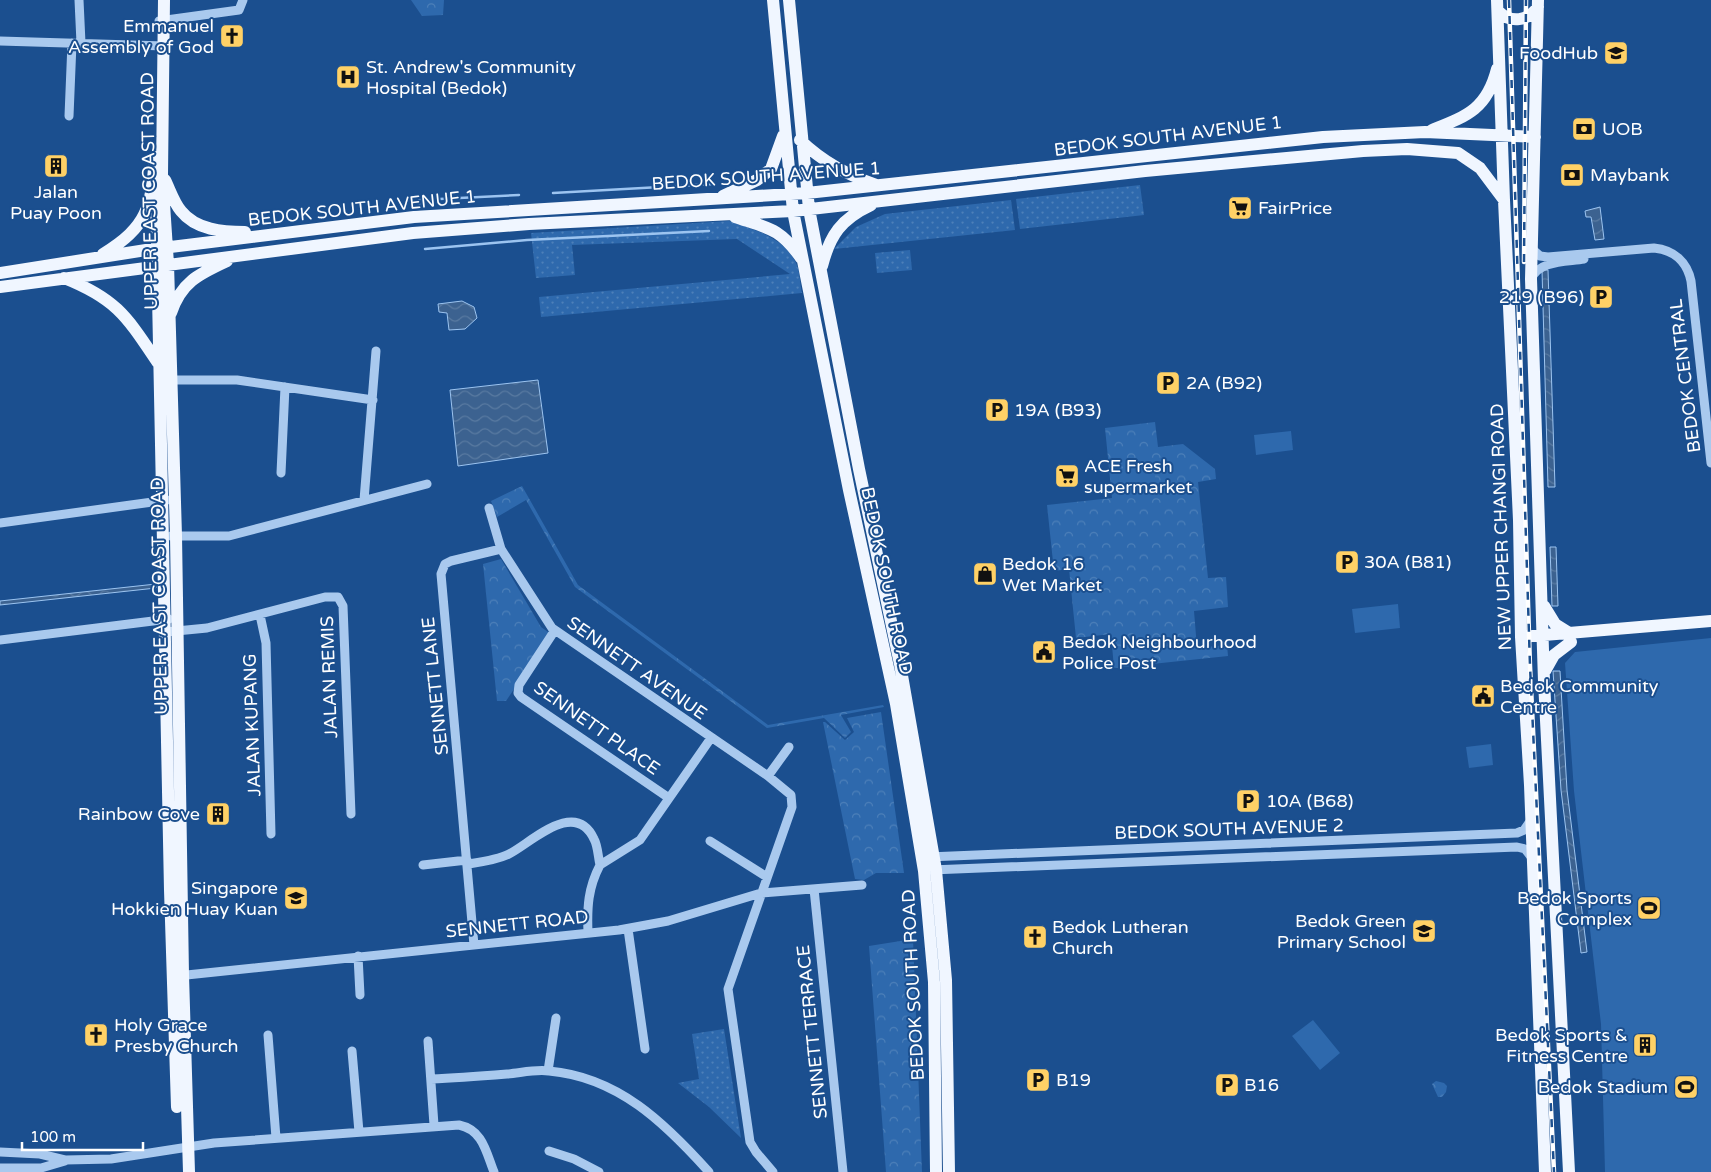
<svg xmlns="http://www.w3.org/2000/svg" width="1711" height="1172" font-family="'Varela Round',sans-serif">
	<style>
		.grass { fill: url(#grass-dots) }
		.forest { fill: url(#forest-crowns) }
		.pitch { fill: #2e69ad }
		.water { fill: url(#water-waves); stroke: #9cc4f0 }
		.lines { fill: none; stroke-linecap: round; stroke-linejoin: round }
		.stream { stroke: #9cc4f0; stroke-width: 2.5 }
		.minor { stroke: #a9c9ee; stroke-width: 9 }
		.major { stroke: #f0f6ff; stroke-width: 12 }
		.rail-casing { stroke: #fff; stroke-width: 4.5 }
		.rail { stroke: #1b4f8f; stroke-width: 2.5; stroke-dasharray: 8; stroke-linecap: butt }
		.labels { text-anchor: middle; stroke-width: 4; stroke-linejoin: round; paint-order: stroke }
		.poi-label { font-size: 18px; fill: #fff; stroke: #1b4f8f; text-anchor: start }
		.street-label { font-size: 18px; fill: #fff; stroke: #1b4f8f }
	</style>
	<defs>
		<pattern id="grass-dots" width="8" height="8" patternUnits="userSpaceOnUse" patternTransform="scale(1.25)"><rect width="8" height="8" fill="#2e69ad"/><path d="M2 2h.1M6 6h.1" fill="none" stroke="#4d80b9" stroke-width="1.8" stroke-linecap="round"/></pattern>
		<pattern id="forest-crowns" width="20" height="18" patternUnits="userSpaceOnUse" patternTransform="scale(1.25)"><rect width="20" height="18" fill="#2e69ad"/><path d="M2 6a3 3 0 1 1 6 0M12 15a3 3 0 1 1 6 0" fill="none" stroke="#4d80b9"/></pattern>
		<pattern id="water-waves" width="16" height="10" patternUnits="userSpaceOnUse" patternTransform="scale(1.25)"><rect width="16" height="10" fill="#3c6290"/><path d="M0 5q4-4 8 0t8 0" fill="none" stroke="#597aa1"/></pattern>
	</defs>
	<rect width="100%" height="100%" fill="#1b4f8f"/>
	<!-- grass -->
	<path class="grass" d="M1140 185 1144 215 1020 229 1016 199Z
		M1011 200 1015 230 834 249 856 227 885 214Z
		M729 221C754 230 783 236 796 263 800 271 800 284 802 293L541 317 539 297 790 274 737 239 572 245 575 275 536 278 531 233Z
		M910 250 912 270 877 273 875 253Z
		M724 1029 741 1138 709 1107 678 1083 699 1079 692 1034Z"/>
	<!-- forest -->
	<path class="forest" d="M411 0H444L443 15 422 16Z
		M1155 422 1158 447 1183 444 1215 469 1216 479 1198 482 1208 578 1226 577 1228 607 1194 611 1197 648 1227 645 1228 656 1114 668 1111 634 1076 638 1069 569 1054 571 1047 505 1112 498 1105 428Z
		M522 486 578 585 768 725 883 705 884 707 841 715 851 732 845 738 824 718 767 728 575 587 526 500 497 517 491 501Z
		M501 559 541 627 551 634 506 701H497L483 564Z
		M881 712 904 873H876L864 880 855 879 823 722H825L845 740 854 732 847 718Z
		M913 939 922 1172H886L869 946Z
		M1436 1081 1444 1083 1447 1086 1446 1092 1442 1097H1438L1432 1084Z"/>
	<!-- pitch -->
	<path class="pitch" d="M1291 431 1293 450 1256 455 1254 435Z
		M1154 465 1156 487 1120 491 1117 469Z
		M1398 604 1400 628 1355 633 1352 609Z
		M1711 638V1172H1605L1601 1024 1574 791 1565 663 1575 652Z
		M1491 744 1493 765 1469 768 1466 747Z
		M1313 1020 1340 1053 1320 1070 1292 1036Z"/>
	<!-- water -->
	<path class="water" d="M1600 207 1604 239 1595 240 1591 217H1586L1585 211Z
		M1542 270H1548L1555 487H1548Z
		M462 301 474 307 477 318 465 329 449 330 447 313 439 312 438 304Z
		M538 380 548 453 458 466 450 390Z
		M1550 547H1556L1558 606H1552Z
		M156 584V588L0 605V601Z
		M1553 671H1560L1567 790 1587 952 1581 953 1561 790Z"/>
	<g class="lines">
		<!-- stream -->
		<path class="stream" d="M553 193 714 184
			M419 205V200L519 195
			M425 249 527 240 709 231"/>
		<!-- minor -->
		<path class="minor" d="M79 0 81 43
			M159 21 239 10 243 0
			M0 41 165 46
			M69 116 72 43
			M1532 249 1540 256 1548 257 1654 248C1674 250 1687 262 1691 281L1711 463
			M1531 279C1539 260 1567 262 1584 259
			M167 380H237L373 400
			M281 473 285 387
			M364 500 376 351
			M489 508 501 549 552 628 768 776 791 795 792 807 728 989 750 1142 756 1152 773 1172
			M0 523 167 500
			M171 536H229L427 484
			M260 615 266 643 271 834
			M555 630 519 685 518 693 521 697 669 798
			M166 632 207 628 325 597H338L343 606 351 814
			M0 640 169 619
			M768 776 789 747
			M710 841 767 877
			M928 857 1517 833 1524 830 1531 820
			M468 864C481 862 497 860 509 854 531 843 575 798 594 839 598 846 598 857 600 865 588 888 587 907 588 933
			M423 865 467 860
			M600 865 640 840 711 738
			M931 870 1517 847 1525 849 1532 858
			M814 889 843 1172
			M628 929 645 1049
			M474 945 441 574 445 564 451 561 501 549
			M358 956 360 995
			M177 976 619 930 668 921 761 893 862 885
			M268 1035 276 1138
			M428 1041 434 1125
			M352 1051 359 1132
			M548 1071 556 1018
			M431 1079C456 1078 482 1076 507 1074 520 1073 536 1069 549 1071 618 1077 665 1123 709 1172
			M549 1151 574 1159 599 1172
			M0 1152 40 1154 65 1160 111 1159 214 1143 459 1125C483 1130 486 1152 494 1172
			M0 1168H41L65 1161"/>
		<!-- major -->
		<path class="major" d="M164 0 162 174 168 264 176 536 183 975 189 1172
			M773 0 793 211 849 490 896 704 924 871 934 982 936 1172
			M789 0 809 209 859 469 900 664 936 870 946 980 949 1172
			M1497 0 1504 200 1519 520 1521 637 1530 785 1545 1172
			M1538 0 1531 279 1544 681 1569 1172
			M1498 11C1511 24 1528 21 1538 7
			M1432 130C1467 116 1487 109 1497 69
			M800 140C823 162 846 174 876 185
			M165 180C170 190 174 203 181 211 196 230 223 232 245 232
			M723 196 757 180 771 169 783 136
			M156 197 170 890 177 1107
			M735 217C768 228 780 228 801 258
			M103 254C148 226 151 208 155 157
			M822 266C830 235 841 219 871 205
			M0 273 146 250 414 217 807 193 1323 137 1425 132 1535 137
			M64 278C117 299 127 317 158 363
			M0 287 413 233 529 224 793 211 1145 171 1363 151 1407 149 1458 153 1480 168 1504 200
			M171 313C181 282 199 274 227 261
			M1544 606 1555 624 1571 634
			M1521 637 1711 621
			M1545 671 1554 655 1571 642"/>
		<defs>
			<path id="rail" d="M1509 0 1530 666 1554 1172
				M1524 262 1526 0"/>
		</defs>
		<!-- rail casing -->
		<use href="#rail" class="rail-casing"/>
		<!-- rail -->
		<use href="#rail" class="rail"/>
	</g>
	<!-- icons -->
	<defs>
		<symbol id="church-square" viewBox="-11 -11 22 22"><rect x="-9" y="-9" width="18" height="18" rx="4" fill="#ffd166" stroke="#1b4f8f"/><path d="M-1.2-6h2.4v3.5h3.3v2.4h-3.3V6h-2.4V-.1h-3.3v-2.4h3.3Z" fill="#111"/></symbol>
		<symbol id="school-square" viewBox="-11 -11 22 22"><rect x="-9" y="-9" width="18" height="18" rx="4" fill="#ffd166" stroke="#1b4f8f"/><path d="M0-5L7-2L0 1L-7-2ZM-4 1L0 2.5L4 1V4Q0 6-4 4Z" fill="#111"/></symbol>
		<symbol id="hospital-square" viewBox="-11 -11 22 22"><rect x="-9" y="-9" width="18" height="18" rx="4" fill="#ffd166" stroke="#1b4f8f"/><path d="M-5-5h3v3.5h4V-5h3V5h-3V1.5h-4V5h-3Z" fill="#111"/></symbol>
		<symbol id="bank-square" viewBox="-11 -11 22 22"><rect x="-9" y="-9" width="18" height="18" rx="4" fill="#ffd166" stroke="#1b4f8f"/><path d="M-6-4H6V4H-6ZM0-2.3a2.3 2.3 0 1 0 0 4.6a2.3 2.3 0 1 0 0-4.6Z" fill="#111"/></symbol>
		<symbol id="building-square" viewBox="-11 -11 22 22"><rect x="-9" y="-9" width="18" height="18" rx="4" fill="#ffd166" stroke="#1b4f8f"/><path d="M-4-6H4V6H1V3H-1V6H-4ZM-2.5-4.3h1.7v1.8h-1.7ZM.8-4.3h1.7v1.8H.8ZM-2.5-1h1.7V.8h-1.7ZM.8-1h1.7V.8H.8Z" fill="#111"/></symbol>
		<symbol id="supermarket-square" viewBox="-11 -11 22 22"><rect x="-9" y="-9" width="18" height="18" rx="4" fill="#ffd166" stroke="#1b4f8f"/><path d="M-6-5.5h2.5l.6 2H6L4.5 2H-2.5L-4.4-4H-6ZM-1.5 3.2a1.3 1.3 0 1 0 .1 0ZM3 3.2a1.3 1.3 0 1 0 .1 0Z" fill="#111"/></symbol>
		<symbol id="parking-square" viewBox="-11 -11 22 22"><rect x="-9" y="-9" width="18" height="18" rx="4" fill="#ffd166" stroke="#1b4f8f"/><path d="M-3.5-5.5H1a3.5 3.5 0 0 1 0 7H-1V5.5H-3.5ZM-1-3.4V-.6H.8a1.4 1.4 0 0 0 0-2.8Z" fill="#111"/></symbol>
		<symbol id="shop-square" viewBox="-11 -11 22 22"><rect x="-9" y="-9" width="18" height="18" rx="4" fill="#ffd166" stroke="#1b4f8f"/><path d="M-5-2.5h2.3a2.7 3.5 0 0 1 5.4 0H5L5.5 6h-11ZM-1.5-2.5h3a1.5 2.3 0 0 0-3 0Z" fill="#111"/></symbol>
		<symbol id="civic-square" viewBox="-11 -11 22 22"><rect x="-9" y="-9" width="18" height="18" rx="4" fill="#ffd166" stroke="#1b4f8f"/><path d="M-.6-6.5H3V-4.5H.6V-3L4-1V1h2V6H-6V1h2V-1L-.6-3ZM-1.2 2.5V6h2.4V2.5Z" fill="#111"/></symbol>
		<symbol id="stadium-square" viewBox="-11 -11 22 22"><rect x="-9" y="-9" width="18" height="18" rx="4" fill="#ffd166" stroke="#1b4f8f"/><path d="M0-5a6.5 5 0 1 0 0 10a6.5 5 0 1 0 0-10ZM-3.5-1.8h7v3.6h-7Z" fill="#111"/></symbol>
	</defs>
	<g fill-rule="evenodd">
		<use href="#church-square" x="218" y="22" width="28" height="28"/>
		<use href="#school-square" x="1602" y="39" width="28" height="28"/>
		<use href="#hospital-square" x="334" y="63" width="28" height="28"/>
		<use href="#bank-square" x="1570" y="115" width="28" height="28"/>
		<use href="#building-square" x="42" y="152" width="28" height="28"/>
		<use href="#bank-square" x="1558" y="161" width="28" height="28"/>
		<use href="#supermarket-square" x="1226" y="194" width="28" height="28"/>
		<use href="#parking-square" x="1587" y="283" width="28" height="28"/>
		<use href="#parking-square" x="1154" y="369" width="28" height="28"/>
		<use href="#parking-square" x="983" y="396" width="28" height="28"/>
		<use href="#supermarket-square" x="1053" y="462" width="28" height="28"/>
		<use href="#parking-square" x="1333" y="548" width="28" height="28"/>
		<use href="#shop-square" x="971" y="560" width="28" height="28"/>
		<use href="#civic-square" x="1030" y="638" width="28" height="28"/>
		<use href="#civic-square" x="1469" y="682" width="28" height="28"/>
		<use href="#parking-square" x="1234" y="787" width="28" height="28"/>
		<use href="#building-square" x="204" y="800" width="28" height="28"/>
		<use href="#school-square" x="282" y="884" width="28" height="28"/>
		<use href="#stadium-square" x="1635" y="894" width="28" height="28"/>
		<use href="#school-square" x="1410" y="917" width="28" height="28"/>
		<use href="#church-square" x="1021" y="923" width="28" height="28"/>
		<use href="#church-square" x="82" y="1021" width="28" height="28"/>
		<use href="#building-square" x="1631" y="1031" width="28" height="28"/>
		<use href="#parking-square" x="1024" y="1066" width="28" height="28"/>
		<use href="#parking-square" x="1213" y="1071" width="28" height="28"/>
		<use href="#stadium-square" x="1672" y="1073" width="28" height="28"/>
	</g>
	<g class="labels">
		<!-- poi labels -->
		<g class="poi-label">
			<text x="214" y="32" text-anchor="end">Emmanuel<tspan x="214" dy="21">Assembly of God</tspan></text>
			<text x="1598" y="59" text-anchor="end">FoodHub</text>
			<text x="366" y="73">St. Andrew's Community<tspan x="366" dy="21">Hospital (Bedok)</tspan></text>
			<text x="1602" y="135">UOB</text>
			<text x="1590" y="181">Maybank</text>
			<text x="56" y="198" text-anchor="middle">Jalan<tspan x="56" dy="21">Puay Poon</tspan></text>
			<text x="1258" y="214">FairPrice</text>
			<text x="1584" y="303" text-anchor="end">219 (B96)</text>
			<text x="1186" y="389">2A (B92)</text>
			<text x="1014" y="416">19A (B93)</text>
			<text x="1084" y="472">ACE Fresh<tspan x="1084" dy="21">supermarket</tspan></text>
			<text x="1364" y="568">30A (B81)</text>
			<text x="1002" y="570">Bedok 16<tspan x="1002" dy="21">Wet Market</tspan></text>
			<text x="1062" y="648">Bedok Neighbourhood<tspan x="1062" dy="21">Police Post</tspan></text>
			<text x="1500" y="692">Bedok Community<tspan x="1500" dy="21">Centre</tspan></text>
			<text x="1266" y="807">10A (B68)</text>
			<text x="200" y="820" text-anchor="end">Rainbow Cove</text>
			<text x="278" y="894" text-anchor="end">Singapore<tspan x="278" dy="21">Hokkien Huay Kuan</tspan></text>
			<text x="1632" y="904" text-anchor="end">Bedok Sports<tspan x="1632" dy="21">Complex</tspan></text>
			<text x="1406" y="927" text-anchor="end">Bedok Green<tspan x="1406" dy="21">Primary School</tspan></text>
			<text x="1052" y="933">Bedok Lutheran<tspan x="1052" dy="21">Church</tspan></text>
			<text x="114" y="1031">Holy Grace<tspan x="114" dy="21">Presby Church</tspan></text>
			<text x="1628" y="1041" text-anchor="end">Bedok Sports &amp;<tspan x="1628" dy="21">Fitness Centre</tspan></text>
			<text x="1056" y="1086">B19</text>
			<text x="1244" y="1091">B16</text>
			<text x="1668" y="1093" text-anchor="end">Bedok Stadium</text>
		</g>
		<!-- street labels -->
		<g class="street-label">
			<text transform="translate(1168 136) rotate(-7)" y="6">BEDOK SOUTH AVENUE 1</text>
			<text transform="translate(766 176) rotate(-4)" y="6">BEDOK SOUTH AVENUE 1</text>
			<text transform="translate(149 191) rotate(-91)" y="6">UPPER EAST COAST ROAD</text>
			<text transform="translate(362 208) rotate(-6)" y="6">BEDOK SOUTH AVENUE 1</text>
			<text transform="translate(1685 376) rotate(-97)" y="6">BEDOK CENTRAL</text>
			<text transform="translate(1501 527) rotate(-92)" y="6">NEW UPPER CHANGI ROAD</text>
			<text transform="translate(887 581) rotate(78)" y="6">BEDOK SOUTH ROAD</text>
			<text transform="translate(159 596) rotate(-91)" y="6">UPPER EAST COAST ROAD</text>
			<text transform="translate(637 668) rotate(35)" y="6">SENNETT AVENUE</text>
			<text transform="translate(329 677) rotate(-92)" y="6">JALAN REMIS</text>
			<text transform="translate(435 686) rotate(-96)" y="6">SENNETT LANE</text>
			<text transform="translate(252 725) rotate(-92)" y="6">JALAN KUPANG</text>
			<text transform="translate(597 728) rotate(35)" y="6">SENNETT PLACE</text>
			<text transform="translate(1229 829) rotate(-2)" y="6">BEDOK SOUTH AVENUE 2</text>
			<text transform="translate(517 924) rotate(-6)" y="6">SENNETT ROAD</text>
			<text transform="translate(913 985) rotate(-93)" y="6">BEDOK SOUTH ROAD</text>
			<text transform="translate(812 1032) rotate(-96)" y="6">SENNETT TERRACE</text>
		</g>
	</g>
	<!-- scale -->
	<path d="M22 1142v8h121v-8" fill="none" stroke="#ffffff" stroke-width="2.5"/>
	<text x="30" y="1142" font-size="15" fill="#ffffff" stroke="#1b4f8f" stroke-width="4" paint-order="stroke">100 m</text>
</svg>
